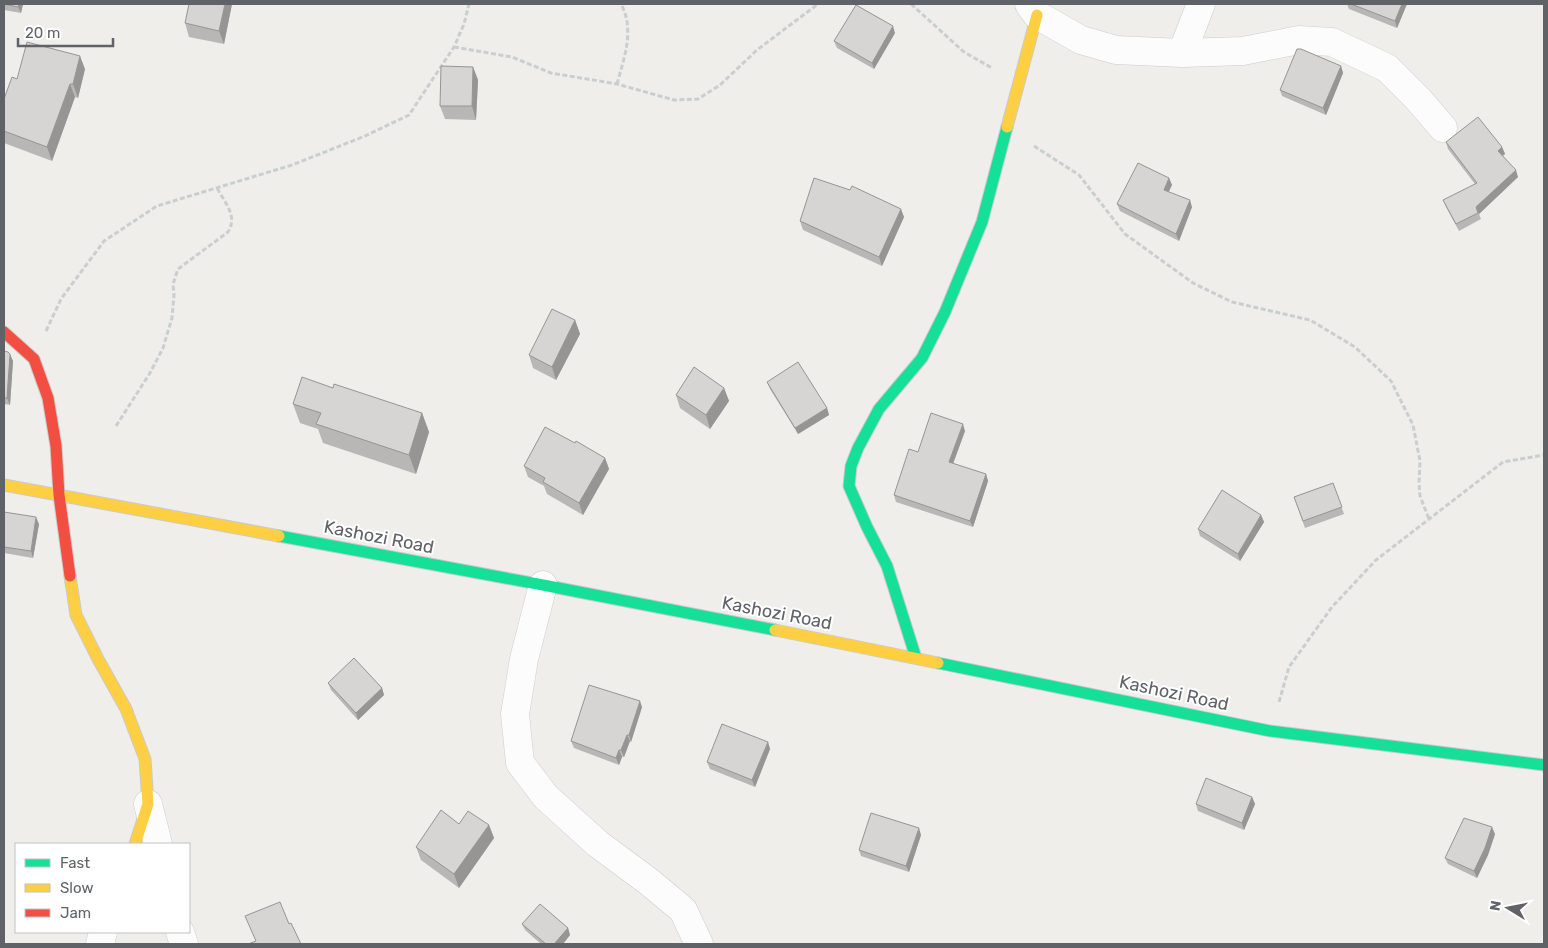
<svg xmlns="http://www.w3.org/2000/svg" width="1548" height="948" font-family="Rubik,sans-serif">
	<style>
		.lines { fill: none; stroke-linecap: round; stroke-linejoin: round }
		.street-casing { stroke: #cbcccc; stroke-width: 29 }
		.fast-casing { stroke: #cacacb; stroke-width: 13 }
		.slow-casing { stroke: #cacacb; stroke-width: 13 }
		.jam-casing { stroke: #cacacb; stroke-width: 13 }
		.path { stroke: #cacfcc; stroke-width: 3; stroke-dasharray: 5 2.5; stroke-linecap: butt }
		.street { stroke: #fdfcfc; stroke-width: 28 }
		.fast { stroke: #16e098; stroke-width: 11 }
		.slow { stroke: #ffcf43; stroke-width: 11 }
		.jam { stroke: #f24e42; stroke-width: 11 }
		.wall { fill: #b8b7b5 }
		.shaded-wall { fill: #969594 }
		.building { fill: #d6d5d3; stroke: #969594 }
		.labels { text-anchor: middle; stroke-width: 4; stroke-linejoin: round; paint-order: stroke }
		.street-label { font-size: 18px; fill: #5f6368; stroke: #fff }
	</style>
	<rect width="100%" height="100%" fill="#efeeea"/>
	<g class="lines">
		<defs>
			<path id="street" d="M1029 4 1037 15 1081 40 1116 50 1182 53 1243 51 1299 40 1332 42 1387 68 1418 99 1443 128
				M1182 53 1201 4
				M543 585 524 659 515 714 520 763 546 797 598 844 648 881 683 910 699 944
				M148 804 158 844
				M180 932 184 944
				M100 944 103 932"/>
			<path id="fast" d="M279 536 543 585 775 630
				M916 658 887 566 867 527 849 486 851 466 858 448 879 409 922 358 945 312 982 222 1007 127
				M938 663 1270 731 1544 765"/>
			<path id="slow" d="M1007 127 1037 15
				M4 485 279 536
				M70 576 76 615 98 659 126 709 145 759 148 804 135 844
				M775 630 938 663"/>
			<path id="jam" d="M4 332 34 359 48 398 56 446 59 495 70 576"/>
		</defs>
		<!-- street casing -->
		<use href="#street" class="street-casing"/>
		<!-- fast casing -->
		<use href="#fast" class="fast-casing"/>
		<!-- slow casing -->
		<use href="#slow" class="slow-casing"/>
		<!-- jam casing -->
		<use href="#jam" class="jam-casing"/>
		<!-- path -->
		<path class="path" d="M911 4 964 52 992 68
			M454 47 512 57 551 73 617 84 674 100 698 99 720 85 757 50 818 4
			M617 84C624 58 635 30 621 4
			M1034 146 1079 175 1125 234 1193 283 1232 302 1310 320 1355 347 1391 381 1413 425 1420 461 1419 483 1420 496 1429 519
			M46 331 61 299 104 241 157 206 292 165 365 136 409 115 454 47 464 24 469 4
			M116 426 150 373 163 348 172 318 174 295 173 284 178 269 228 232C238 216 225 203 217 188
			M1279 702 1289 667 1332 607 1376 560 1503 462 1544 455"/>
		<!-- street -->
		<use href="#street" class="street"/>
		<!-- fast -->
		<use href="#fast" class="fast"/>
		<!-- slow -->
		<use href="#slow" class="slow"/>
		<!-- jam -->
		<use href="#jam" class="jam"/>
	</g>
	<!-- wall -->
	<path class="wall" d="M4 4H23L21 13 4 10Z
		M232 4 224 44 189 37 185 23Z
		M1347 4H1407L1397 28 1349 9Z
		M895 33 874 69 837 48 834 41Z
		M1341 66 1343 73 1326 115 1282 96 1280 90Z
		M473 67 478 80 476 120 445 119 440 106Z
		M85 69 78 98 75 97 52 161 4 143V99L17 79Z
		M1446 142 1502 147 1505 154 1503 156 1518 177 1479 214 1481 219 1459 231 1446 207 1443 200 1475 184 1448 149Z
		M1169 178 1172 185 1169 192 1192 207 1179 241 1120 211 1117 204Z
		M850 190 904 217 882 266 803 230 800 221Z
		M575 320 580 334 556 380 533 368 529 355Z
		M4 351 13 361 10 405 4 404Z
		M767 382 827 408 829 415 798 434 770 389Z
		M724 388 729 401 710 429 680 408 676 395Z
		M293 404 422 413 429 432 416 474 323 443 318 429 300 423Z
		M965 431 953 464 986 474 988 481 973 527 896 502 894 495 918 452Z
		M575 443 605 458 609 469 583 515 547 494 544 486 528 477 524 466Z
		M1333 483 1344 514 1305 528 1294 497Z
		M4 512 39 524 33 558 4 553Z
		M1261 515 1264 522 1240 561 1200 536 1198 529Z
		M328 683 382 688 384 695 358 720 331 690Z
		M642 707 631 742 630 741 624 757H622L619 765 574 748 571 741Z
		M768 742 770 749 755 787 710 769 707 762Z
		M1252 797 1255 804 1244 830 1198 811 1196 804Z
		M489 825 494 838 459 888 421 860 416 847Z
		M1495 834 1488 855 1477 878 1448 864 1445 858Z
		M921 835 909 872 861 856 859 850Z
		M522 924 568 928 570 935 563 944H541L525 930Z"/>
	<!-- shaded-wall -->
	<path class="shaded-wall" d="M19 4H23L21 13 18 7Z
		M225 4H232L224 44 219 31Z
		M1402 4H1407L1397 28 1395 21Z
		M893 26 895 33 874 69 872 63Z
		M80 56 85 69 78 98 73 84Z
		M1341 66 1343 73 1326 115 1323 108Z
		M473 67 478 80 476 120 472 106Z
		M70 84 75 97 52 161 47 147Z
		M1502 147 1505 154 1500 157 1498 151Z
		M1516 170 1518 177 1479 214 1476 207Z
		M1169 178 1172 185 1166 196 1164 190Z
		M1190 200 1192 207 1179 241 1176 234Z
		M901 209 904 217 882 266 879 257Z
		M575 320 580 334 556 380 552 367Z
		M10 354 13 361 10 405 7 398Z
		M724 388 729 401 710 429 706 415Z
		M827 408 829 415 798 434 795 428Z
		M422 413 429 432 416 474 409 455Z
		M963 424 965 431 951 469 949 462Z
		M605 458 609 469 583 515 579 503Z
		M986 474 988 481 973 527 970 521Z
		M1261 515 1264 522 1240 561 1238 554Z
		M36 517 39 524 33 558 31 551Z
		M382 688 384 695 358 720 356 713Z
		M640 701 642 707 631 742 629 735Z
		M627 735 630 741 624 757 621 750Z
		M768 742 770 749 755 787 752 780Z
		M619 750 622 757 619 765 616 758Z
		M1252 797 1255 804 1244 830 1242 823Z
		M489 825 494 838 459 888 454 874Z
		M1492 827 1495 834 1488 855 1477 878 1474 871Z
		M919 828 921 835 909 872 906 866Z
		M568 928 570 935 563 944H554Z"/>
	<!-- building -->
	<path class="building" d="M4 4H19L18 7Z
		M189 4H225L219 31 185 23Z
		M1351 4H1402L1395 21Z
		M856 5 893 26 872 63 834 41Z
		M27 42 80 56 73 84H70L47 147 4 131V99L12 77 17 79Z
		M1297 49H1301L1341 66 1323 108 1280 90Z
		M441 66 473 67 472 106H440Z
		M1478 117 1502 147 1498 151 1516 170 1476 207 1478 213 1456 224 1443 200 1477 183 1446 142Z
		M1138 163 1169 178 1164 190 1190 200 1176 234 1117 204Z
		M814 178 850 190 852 186 901 209 879 257 800 221Z
		M552 309 575 320 552 367 529 355Z
		M4 351 8 352 10 354 7 398H4Z
		M798 362 827 408 795 428 767 382Z
		M694 367 724 388 706 415 676 395Z
		M302 377 333 388 334 384 422 413 409 455 316 424 321 413 293 404Z
		M931 413 963 424 949 462 986 474 970 521 894 495 909 449 918 452Z
		M545 427 575 443 576 441 605 458 579 503 543 482 545 478 524 466Z
		M1333 483 1342 507 1303 521 1294 497Z
		M1222 490 1261 515 1238 554 1198 529Z
		M4 512 36 517 31 551 4 547Z
		M354 658 382 688 356 713 328 683Z
		M589 685 640 701 629 735H627L621 750H619L616 758 571 741Z
		M722 724 768 742 752 780 707 762Z
		M1206 778 1252 797 1242 823 1196 804Z
		M441 810 459 824 468 811 489 825 454 874 416 847Z
		M871 813 919 828 906 866 859 850Z
		M1464 818 1492 827 1485 848 1474 871 1445 858Z
		M280 902 289 924 291 923 301 944H248L256 941 245 916Z
		M540 904 568 928 554 944H546L522 924Z"/>
	<g class="labels">
		<!-- street labels -->
		<g class="street-label">
			<text transform="translate(379 537) rotate(11)" y="6">Kashozi Road</text>
			<text transform="translate(777 613) rotate(11)" y="6">Kashozi Road</text>
			<text transform="translate(1174 693) rotate(12)" y="6">Kashozi Road</text>
		</g>
	</g>
	<!-- border -->
	<rect width="1548" height="948" fill="none" stroke="#5f6368" stroke-width="10"/>
	<!-- legend -->
	<rect x="15" y="843" width="175" height="90" fill="#ffffff" stroke="#bfc1c3"/>
	<rect x="25" y="859" width="25" height="8" fill="#16e098" stroke="#bfc1c3"/>
	<text x="60" y="868" font-size="15" fill="#5f6368">Fast</text>
	<rect x="25" y="884" width="25" height="8" fill="#ffcf43" stroke="#bfc1c3"/>
	<text x="60" y="893" font-size="15" fill="#5f6368">Slow</text>
	<rect x="25" y="909" width="25" height="8" fill="#f24e42" stroke="#bfc1c3"/>
	<text x="60" y="918" font-size="15" fill="#5f6368">Jam</text>
	<!-- north arrow -->
	<g transform="translate(1508 908) rotate(280)" stroke="#ffffff" stroke-width="4" paint-order="stroke">
	<path d="M0-4L9 19L0 12L-9 19Z" fill="#5f6368"/>
	<text y="-8" font-size="14" font-weight="bold" text-anchor="middle" fill="#5f6368">N</text>
	</g>
	<!-- scale -->
	<path d="M18 38v8h95v-8" fill="none" stroke="#5f6368" stroke-width="2.5"/>
	<text x="25" y="38" font-size="15" fill="#5f6368" stroke="#ffffff" stroke-width="4" paint-order="stroke">20 m</text>
</svg>
